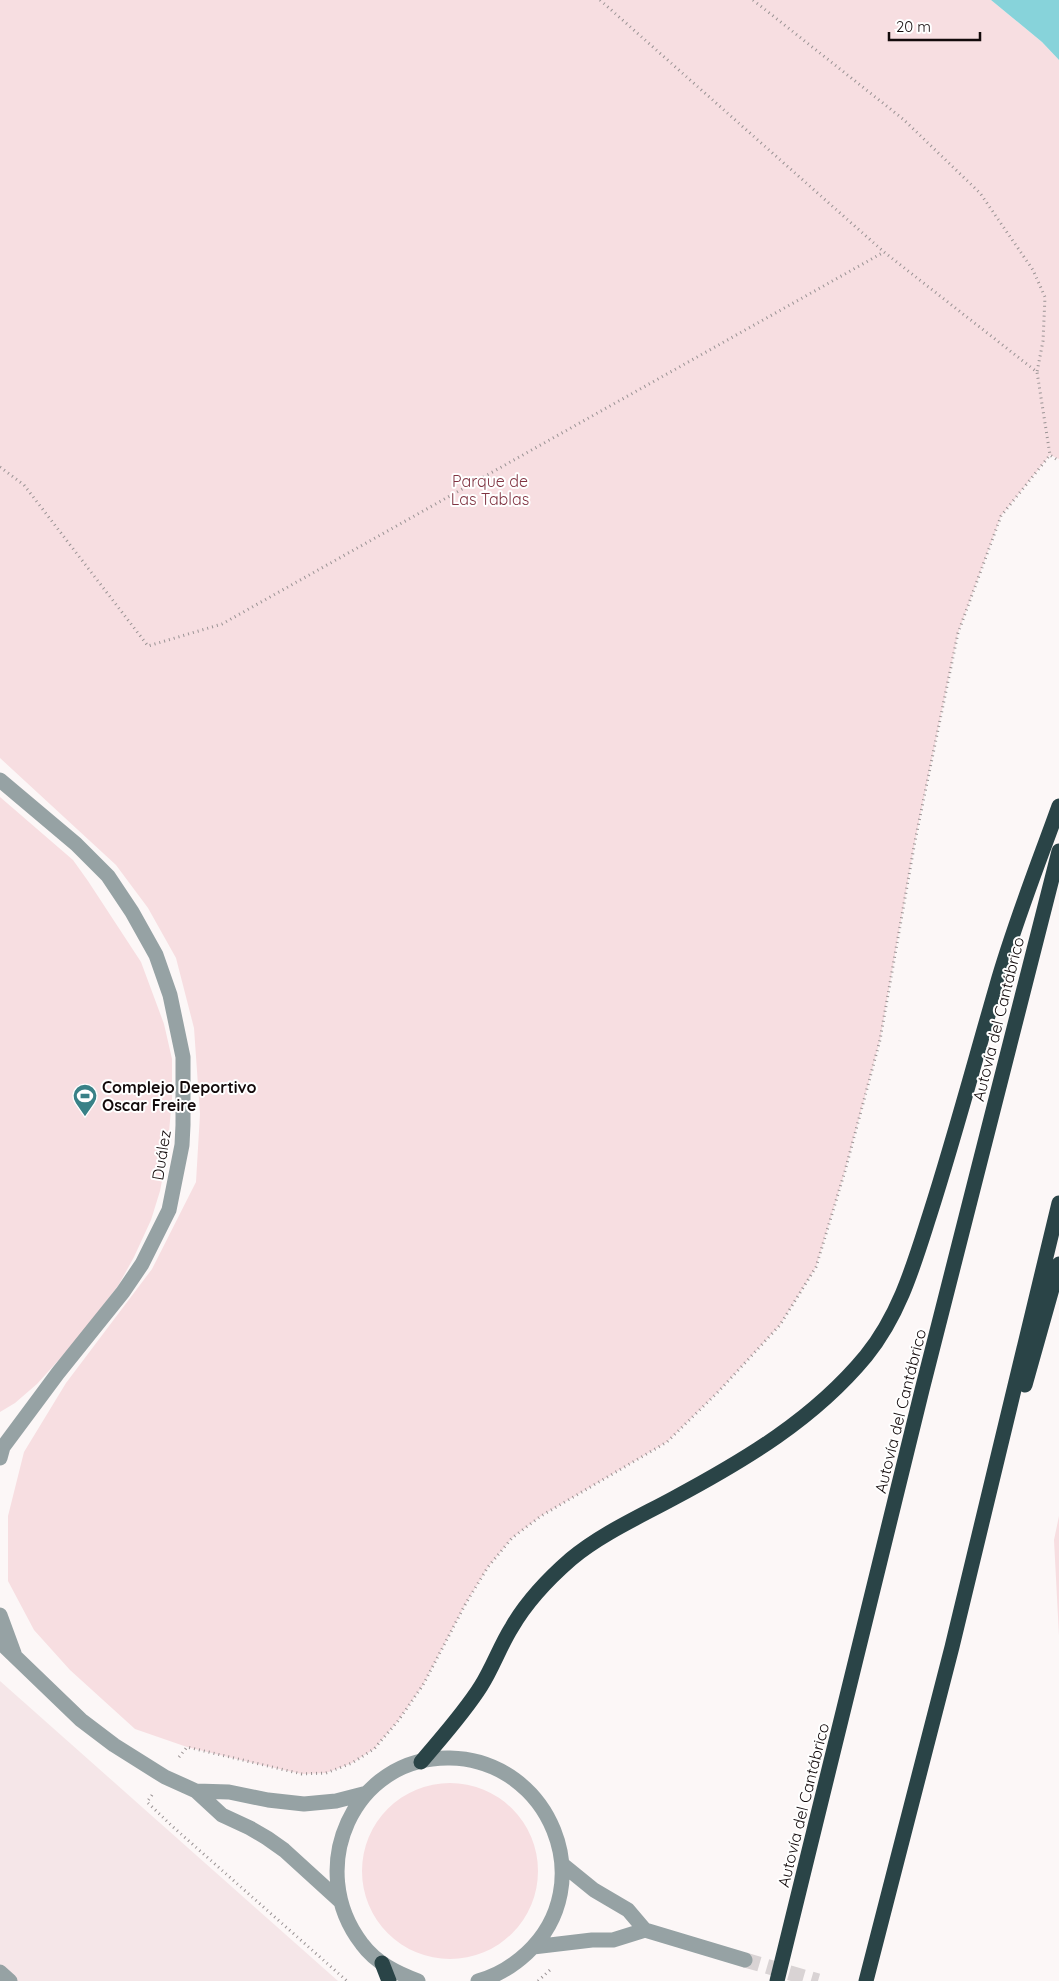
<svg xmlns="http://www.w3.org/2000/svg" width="1059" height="1981" font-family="Quicksand,sans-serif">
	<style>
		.built { fill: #f5e6e8 }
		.green { fill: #f7dee1 }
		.water { fill: #87d3da }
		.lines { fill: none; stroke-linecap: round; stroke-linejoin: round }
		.minor-tunnel { stroke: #d9d3d4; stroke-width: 15; stroke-dasharray: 15 8; stroke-linecap: butt }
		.path { stroke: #9a9394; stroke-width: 3; stroke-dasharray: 1 4; stroke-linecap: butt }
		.minor { stroke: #96a2a4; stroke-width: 15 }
		.highway { stroke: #2a4447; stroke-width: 15 }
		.labels { text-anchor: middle; stroke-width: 4; stroke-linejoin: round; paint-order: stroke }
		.park-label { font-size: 16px; fill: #803442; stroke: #fff }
		.street-label { font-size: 16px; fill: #130a0b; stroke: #fff }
		.poi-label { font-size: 16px; font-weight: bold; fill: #130a0b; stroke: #fff; text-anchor: start }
	</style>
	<rect width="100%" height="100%" fill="#fcf7f7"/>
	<!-- built -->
	<path class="built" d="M0 1681 338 1981H0Z"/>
	<!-- green -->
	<path class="green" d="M0 0H991L1042 42 1059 60V459L1050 455 1001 516 958 633 915 841 880 1040 845 1171 816 1267 780 1325 719 1391 667 1442 541 1516 512 1538 488 1567 466 1603 423 1685 398 1721 374 1749 352 1763 326 1773 302 1774 249 1762 187 1747 135 1729 70 1670 34 1630 8 1581V1516L24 1452 66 1383 152 1269 196 1182 200 1114 194 1028 176 958 148 908 116 865 0 758Z
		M0 797 73 860 88 881 141 962 164 1024 172 1059V1098L167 1155 160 1191 151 1220 134 1257 118 1286 73 1344 37 1384 15 1403 0 1412Z
		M1059 1516V1636L1054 1540Z
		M362 1871a88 88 0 1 1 176 0a88 88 0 1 1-176 0Z"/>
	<!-- water -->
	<path class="water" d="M991 0H1059V60L1042 42Z"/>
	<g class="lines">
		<!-- minor-tunnel -->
		<path class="minor-tunnel" d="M745 1960 818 1981"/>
		<!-- path -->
		<path class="path" d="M600 0 884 252
			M753 0 903 119 980 193 1033 270 1045 297 1043 341 1037 372
			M0 467 24 485 148 646 222 624 884 252 1037 372 1050 455
			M179 1757 187 1747 302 1774 326 1773 352 1763 374 1749 398 1721 423 1685 466 1603 488 1567 512 1538 541 1516 667 1442 719 1391 780 1325 816 1267 845 1171 880 1040 915 841 958 633 1001 516 1050 455 1059 461
			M152 1795 147 1802 172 1826 347 1981
			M538 1981 550 1970"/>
		<!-- minor -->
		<path class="minor" d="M0 780 76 844 108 876 132 912 156 955 170 995 183 1057V1125L182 1145 169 1210 142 1264 123 1292 58 1373 3 1447 0 1458
			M0 1615 14 1653
			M0 1642 81 1720 114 1745 165 1777 196 1791 222 1815 250 1828 267 1838 284 1850 340 1901
			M196 1791 229 1792 268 1800 304 1804 336 1801 367 1793
			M562 1864 594 1890 628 1910 645 1930 745 1960
			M533 1947 592 1940H613L645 1930
			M0 1972 10 1981
			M418 1981C397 1973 376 1963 362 1944 304 1869 353 1756 450 1758 550 1760 601 1884 527 1953 513 1966 497 1976 478 1981"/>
		<!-- highway -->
		<path class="highway" d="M1025 1385 1059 1264
			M421 1762C442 1737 464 1713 481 1686 493 1667 500 1646 512 1627 527 1601 548 1579 571 1559 601 1534 639 1517 674 1498 745 1460 814 1419 866 1356 900 1314 914 1264 930 1214 954 1139 974 1064 996 988 1013 927 1037 867 1059 806
			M382 1963 389 1981
			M777 1981 922 1390 1059 851
			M866 1981 952 1647 1059 1203"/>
	</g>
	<!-- icons -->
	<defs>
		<symbol id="stadium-pin" viewBox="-11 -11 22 30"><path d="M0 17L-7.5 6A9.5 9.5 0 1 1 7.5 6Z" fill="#398187" stroke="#fff"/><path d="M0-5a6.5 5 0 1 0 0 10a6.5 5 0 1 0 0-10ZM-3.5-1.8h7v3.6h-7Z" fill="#fff"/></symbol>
	</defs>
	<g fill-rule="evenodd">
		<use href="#stadium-pin" x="71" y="1082" width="28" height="38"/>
	</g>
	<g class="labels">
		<!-- park labels -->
		<g class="park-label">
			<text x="490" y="487">Parque de<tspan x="490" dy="18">Las Tablas</tspan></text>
		</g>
		<!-- street labels -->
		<g class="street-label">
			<text transform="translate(998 1019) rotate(-76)" y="6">Autovía del Cantábrico</text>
			<text transform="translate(161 1155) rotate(-81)" y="6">Duález</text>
			<text transform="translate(900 1411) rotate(-76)" y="6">Autovía del Cantábrico</text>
			<text transform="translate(803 1805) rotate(-76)" y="6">Autovía del Cantábrico</text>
		</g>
		<!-- poi labels -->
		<g class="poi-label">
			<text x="102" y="1093">Complejo Deportivo<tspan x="102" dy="18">Oscar Freire</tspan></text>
		</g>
	</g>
	<!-- scale -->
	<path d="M889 32v8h91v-8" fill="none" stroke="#130a0b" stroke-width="2.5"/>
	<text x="896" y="32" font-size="15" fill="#130a0b" stroke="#ffffff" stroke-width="4" paint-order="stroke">20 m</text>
</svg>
